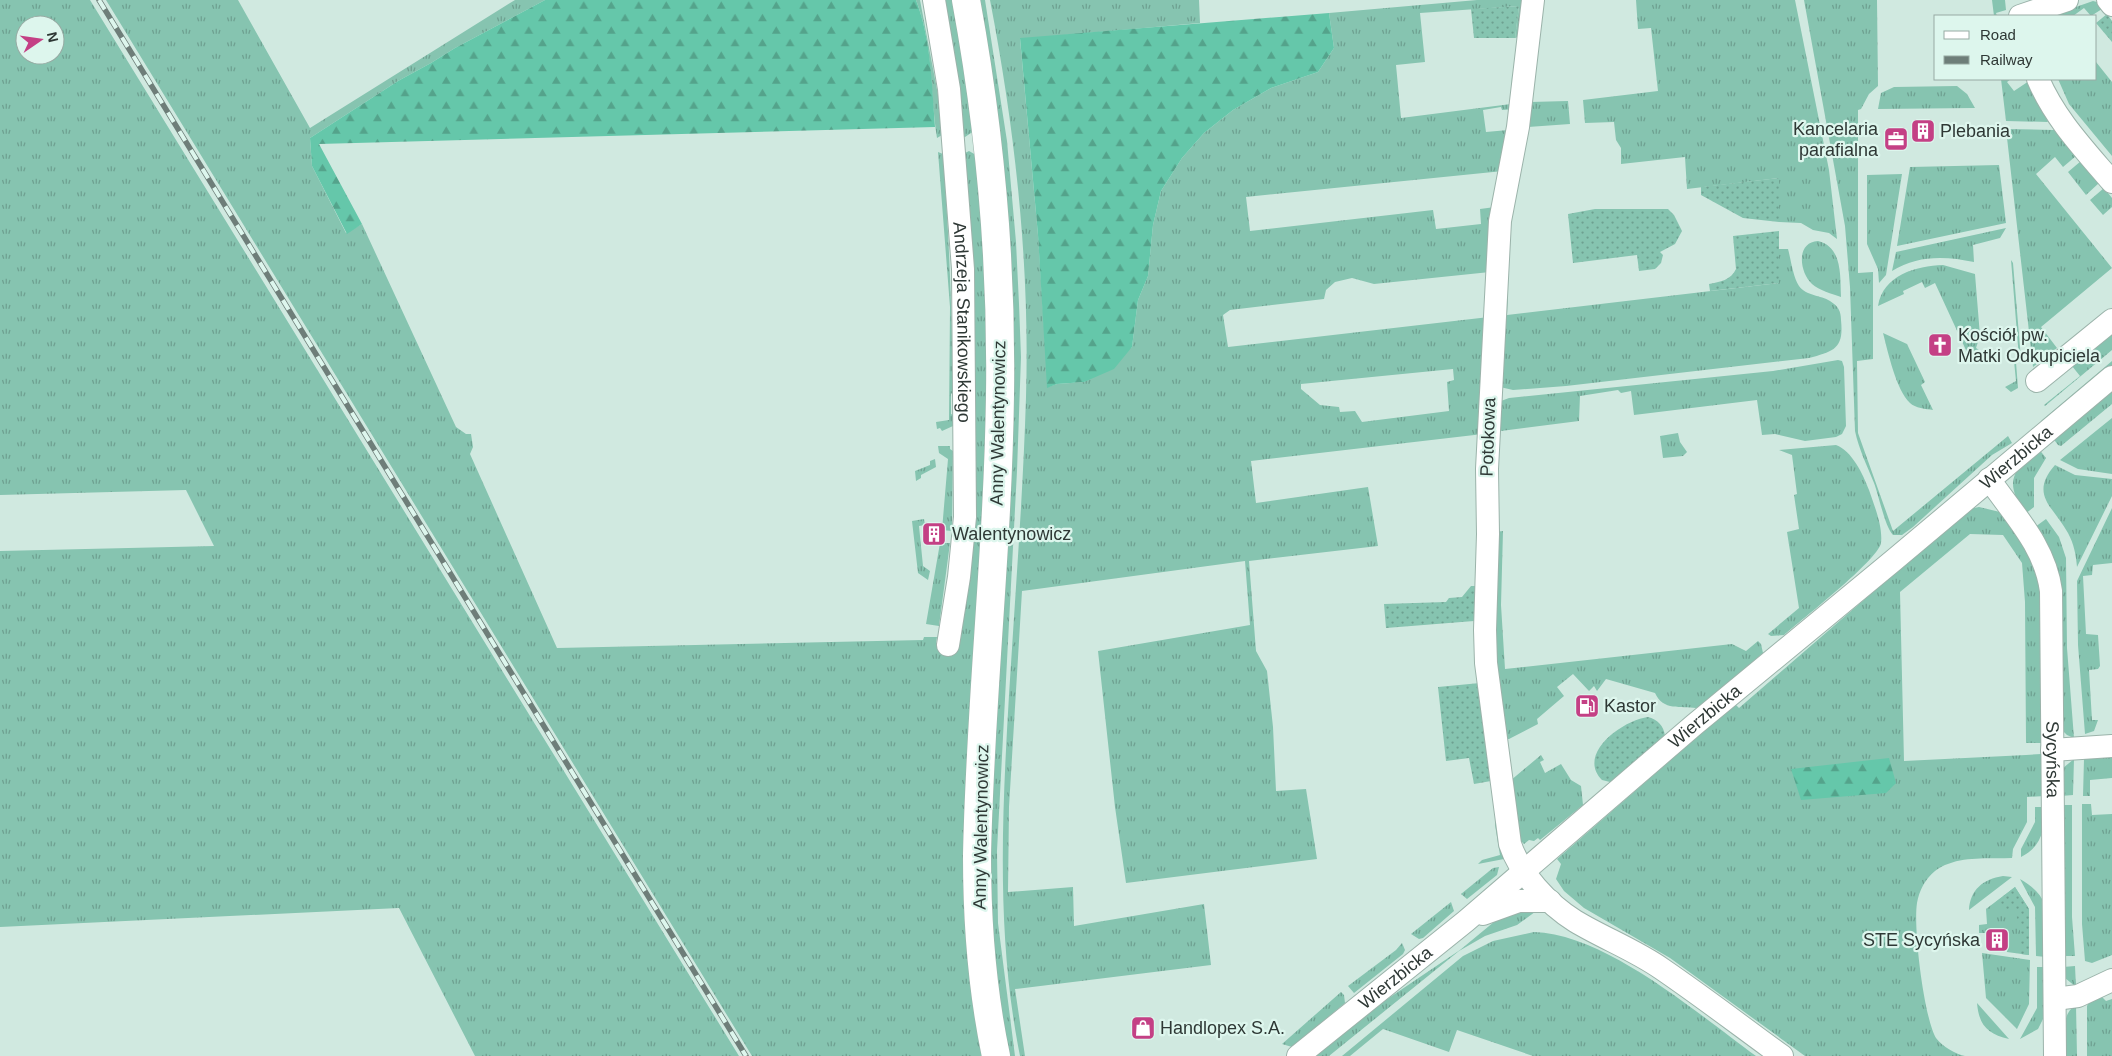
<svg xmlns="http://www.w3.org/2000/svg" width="2112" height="1056" font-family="Arial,sans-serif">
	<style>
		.grass { fill: url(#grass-tufts); fill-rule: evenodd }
		.forest { fill: url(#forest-firs) }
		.garden { fill: url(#garden-dots) }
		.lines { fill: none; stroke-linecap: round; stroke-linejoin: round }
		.minor-casing { stroke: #9bb3aa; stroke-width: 24 }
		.major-casing { stroke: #9bb3aa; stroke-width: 29 }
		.minor { stroke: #fff; stroke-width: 22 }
		.major { stroke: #fff; stroke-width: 28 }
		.rail-casing { stroke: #6e7e79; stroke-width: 5.5 }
		.rail { stroke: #ddf6ed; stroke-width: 4; stroke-dasharray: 11; stroke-linecap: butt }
		.labels { text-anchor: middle; stroke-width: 4.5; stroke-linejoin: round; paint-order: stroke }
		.poi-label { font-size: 18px; fill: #2e3835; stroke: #ddf6ed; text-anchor: start }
		.street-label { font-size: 18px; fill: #2e3835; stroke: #ddf6ed }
	</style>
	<defs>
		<pattern id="grass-tufts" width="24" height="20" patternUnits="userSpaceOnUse" patternTransform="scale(1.25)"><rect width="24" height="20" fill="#86c4b0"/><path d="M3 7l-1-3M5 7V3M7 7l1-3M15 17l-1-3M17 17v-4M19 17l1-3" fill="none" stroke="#6ea090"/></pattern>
		<pattern id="forest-firs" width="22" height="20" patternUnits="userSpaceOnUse" patternTransform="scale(1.25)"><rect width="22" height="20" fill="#65c7aa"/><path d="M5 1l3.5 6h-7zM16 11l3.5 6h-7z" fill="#54a38b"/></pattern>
		<pattern id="garden-dots" width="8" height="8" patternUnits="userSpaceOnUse" patternTransform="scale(1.25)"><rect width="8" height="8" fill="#86c4b0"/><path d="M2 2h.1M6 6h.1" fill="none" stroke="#6ea090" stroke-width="1.8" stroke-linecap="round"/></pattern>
	</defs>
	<rect width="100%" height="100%" fill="#d0e9e0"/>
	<!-- grass -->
	<path class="grass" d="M0 0H90L739 1056H475L399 908 0 927V551L214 546 186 490 0 495ZM25 25H55V55H25Z
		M106 0H238L310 128 515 0H545L455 48 431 63 398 81 310 138 312 166 346 233 362 224 456 427 466 434H471L473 447 470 454 557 648 923 640 924 637H937L936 643 955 647 963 154 969 151 976 155 987 246 986 1056H752Z
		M916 0H920L938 95 942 135 937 138C930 92 933 44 916 0Z
		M940 0H956L974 131 965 137 961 136Z
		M976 0H985L1007 141 1016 242 1019 304 1021 357 1017 471 997 851 998 923 1015 1056H1007L1001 1028 987 889 999 628Z
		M990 0H1199L1200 23 1020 39 1038 235 1048 387 1057 384 1084 382 1132 347 1138 300 1148 276 1153 225 1161 191 1182 158 1204 133 1233 110 1271 88 1318 72 1334 48 1329 13 1477 0H1528L1522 36 1515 38 1519 6 1420 13 1425 62 1396 65 1401 118 1511 104 1512 75 1515 74V109L1502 110 1501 107 1483 110 1486 132 1508 130 1503 171 1246 197 1250 231 1433 210 1436 229 1481 224 1480 209 1495 207 1490 272 1374 284 1352 278 1335 282 1326 290 1324 299 1230 310 1223 315 1228 347 1489 317 1483 434 1251 461 1256 503 1368 487 1378 546 1249 561 1256 651 1267 671 1273 727 1276 791 1306 789 1317 859 1126 883 1115 807 1098 651 1250 625 1245 561 1022 591 1009 807 1008 892 1073 887 1074 926 1204 904 1211 965 1015 989 1025 1056H1020C996 937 1002 815 1009 695 1015 596 1023 497 1026 397 1030 264 1015 130 990 0ZM1453 369 1454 380 1447 382 1449 411 1362 422 1355 411 1340 412 1339 407 1320 405 1301 389V384Z
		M1636 0H1795L1829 170 1837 239 1829 233 1813 230 1801 223 1779 222V178L1687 189 1685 157 1621 164V148L1616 140 1614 122 1585 123 1583 100 1658 91 1651 28 1638 29Z
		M1804 0H1877L1878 86 1869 94 1861 109 1858 110V273L1873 272V359L1857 361 1858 433 1893 531 2008 436 2012 443 1992 455 1913 527 1902 535H1893C1885 527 1879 496 1874 483 1867 465 1859 450 1855 431L1850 287 1845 226Z
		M1992 0H2005L2006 10 1996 13 1997 16H1994Z
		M2093 1 2097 2 2102 9 2091 16 2084 8 2073 16H2050Z
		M2096 62 2112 82V156L2069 104 2058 79H2096Z
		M2001 79H2011L2007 82 2014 91 2029 81 2048 122 2006 121Z
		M1957 86 1967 94 1975 108 1878 109 1881 93 1894 87Z
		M1568 101 1570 124 1528 127 1530 102Z
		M2006 129 2054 130 2076 156 2063 167 2055 157 2036 174 2112 268 2041 327 2057 348 2033 367Z
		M938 152 943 154C949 233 952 312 953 392L951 394V414L953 415V426L942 431 940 428 937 429 936 422 949 420 950 307Z
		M2081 161 2099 183 2086 195 2068 172Z
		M1999 165 2006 223 1897 246 1910 167Z
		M1902 174 1886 275 1879 283 1878 269 1867 244V175Z
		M2104 188 2112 198V207L2103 215 2090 200Z
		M2006 228 2000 238 1973 245 1974 262C1945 256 1918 255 1892 271L1896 252Z
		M1818 241C1843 247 1840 277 1841 297 1832 294 1819 290 1812 284 1799 272 1796 242 1818 241Z
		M1779 249H1788C1791 260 1793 277 1799 286 1806 296 1821 295 1830 301 1838 306 1841 311 1841 320 1844 349 1834 351 1809 358L1566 386 1513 390 1500 387 1499 297 1508 296 1507 315 1779 283Z
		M2011 260 2013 263 2021 359 2016 362 2018 388 2011 392 2005 387 2016 381 2014 361 2019 358Z
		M1943 265 1975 274 1980 336 1976 348 1985 354 1971 361 1935 283 1925 288 1922 282 1903 291 1904 294 1878 306C1883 275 1916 266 1943 265Z
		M1883 333 1907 344 1925 382 1921 385 1933 410C1926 409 1915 408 1910 403 1896 390 1888 352 1883 333Z
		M2112 333V350L2045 406 2044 405 2080 376 2072 366Z
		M1838 360 1842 361 1844 367 1846 426 1842 434 1836 437 1805 441 1775 434 1762 435 1757 400 1634 415 1631 391 1621 393 1618 390 1580 396 1579 421 1493 432 1501 401 1509 398 1773 371Z
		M2112 361V366L2042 425 2041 421Z
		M2112 389V404L2061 446 2058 445 2052 437Z
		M2112 418V474L2078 469 2060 460Z
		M1678 433 1680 442 1687 452 1683 456 1663 458 1660 436Z
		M1836 445C1852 451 1863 474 1869 490 1874 505 1883 526 1881 543 1878 560 1801 620 1784 635L1771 636 1768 634 1799 608 1787 532 1799 529 1794 495 1797 494 1792 455 1779 450Z
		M938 446H950V449L953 451 952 531 942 530 948 459 939 453Z
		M2038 448 2046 458 2034 478V507L2025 514C2004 480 2012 473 2038 448Z
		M935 459 936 467 921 475V478L916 481 915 471 930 465V461Z
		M2055 465 2075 475 2112 479V496L2077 567C2076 555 2074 544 2068 533 2053 506 2029 495 2055 465Z
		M1979 507 2000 512 2022 538 2041 580 2044 743H2026L2025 602 2022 563 2003 535 1970 534 1900 592 1904 761 2026 755 2041 754 2044 758 2045 796 2027 797V822L2013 849 2012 858C1987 859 1956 855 1935 871 1925 879 1919 891 1917 903 1913 928 1924 1018 1936 1038 1942 1046 1955 1054 1965 1056H1805L1670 958 1584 908 1564 891 1556 879 1561 864 1557 859 1735 704 1739 708 1969 509Z
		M2112 508V563L2093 565 2092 575 2083 576 2086 634 2098 635 2100 666 2098 669 2089 670 2092 720H2098L2094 731 2085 734 2078 645 2077 581Z
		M924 519 925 525 919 526 923 566 930 571 928 580 918 573 912 521Z
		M2046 519 2059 537 2066 558 2067 648 2074 738 2067 735 2062 730 2035 527Z
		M1503 531 1501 605 1505 669 1732 644 1746 651 1758 641 1761 644 1763 653 1700 707 1696 708C1681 706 1663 711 1655 693L1606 679 1597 691 1594 686 1589 691 1573 674 1557 687 1564 696 1537 719 1538 724 1509 739H1507L1494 658 1495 532Z
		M940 543H950L939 626 926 624Z
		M1541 755 1544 760 1540 762 1545 773 1561 764 1571 780 1581 786 1583 805 1540 840 1538 838 1534 841 1529 840 1524 844 1517 837 1510 781Z
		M2112 756V778L2090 780V796H2083L2084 759Z
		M2074 759 2073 795 2061 796 2063 768Z
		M2082 804H2091L2092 815 2112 814V955L2092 963 2085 961 2082 924Z
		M2061 805H2072V917L2075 956H2063Z
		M2035 807H2045C2044 829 2043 846 2021 857V849L2035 822Z
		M1495 815 1501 835 1504 859 1478 864 1482 860 1500 855 1495 825Z
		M1499 867 1497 875 1467 899 1461 894 1493 868Z
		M2003 876 2012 877 1969 910C1970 890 1983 879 2003 876Z
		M2020 879C2056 900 2046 919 2046 957L2036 956 2035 907Z
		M2015 887 2029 909V955L2007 952 2006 936 1992 937 1991 933H1979V925L1987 924 1986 909Z
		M1451 902 1454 911 1423 938 1419 939 1411 934Z
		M1539 909 1517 925 1485 936 1459 951 1329 1056H1311L1377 1006 1460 950 1506 912Z
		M1534 932C1606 934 1698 1014 1756 1056H1533L1457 1030 1449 1052 1383 1029 1350 1056H1342L1463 956 1493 941Z
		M1402 943 1405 950 1403 954 1354 993 1348 986 1396 950Z
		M1982 953 2030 960 2029 1004 2017 1029 1986 998Z
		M2075 966 2076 987 2065 978 2063 967Z
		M2037 967H2046V1011L2043 1019 2038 1029 2020 1039 2037 1008Z
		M1341 992 1344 995 1345 1003 1292 1047 1282 1044Z
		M2102 997 2106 1001 2112 999V1056H2087V1006L2091 998Z
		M1977 1003 2009 1039C1988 1034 1979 1026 1977 1003Z
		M2076 1005 2077 1056H2064C2064 1040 2060 1014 2076 1005Z"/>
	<!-- forest -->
	<path class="forest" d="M545 0H916C931 39 932 85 935 127L319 144 362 224 347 234 312 166 310 138 398 81 431 63 455 48Z
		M1329 13 1334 48 1318 72 1271 88 1233 110 1204 133 1182 158 1161 191 1153 225 1148 276 1138 300 1132 347 1114 369 1084 382 1057 384 1047 388 1038 235 1020 38Z
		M1889 758 1896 783 1886 793 1801 800 1791 769Z"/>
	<!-- garden -->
	<path class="garden" d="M1519 6 1515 38H1474L1471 9Z
		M2107 14 2112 21V42L2096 23Z
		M1779 178V222L1743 218 1701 195V187Z
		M1595 209H1668L1674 215 1682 231 1675 244 1660 252 1663 255 1661 263 1655 269 1639 271 1637 255 1573 263 1568 214Z
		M1779 231V283L1710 291 1709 284C1720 282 1731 280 1736 269L1733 236Z
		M1471 586H1478L1474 621 1386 628 1384 604 1446 602 1449 598 1462 597Z
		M1480 683 1491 781 1474 784 1469 758 1446 761 1438 687Z
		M1648 717C1657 719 1664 726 1665 736L1614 780 1610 782 1602 780C1576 754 1623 720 1648 717Z
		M2015 887 2029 909V955L2021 954 2020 931 2015 909H2001L1996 902Z"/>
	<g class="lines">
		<defs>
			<g id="minor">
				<path id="s1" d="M934 0 949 89 963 269 965 517 959 577 948 645"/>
				<path d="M1533 0 1518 127 1500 221 1487 469 1488 534 1485 630 1486 663 1510 844C1520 874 1548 904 1575 921 1603 938 1635 950 1662 969 1703 997 1742 1027 1782 1056"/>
				<path d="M2108 0 2112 5"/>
				<path d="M2020 16 2067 0"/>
				<path d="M2038 79C2055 119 2084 149 2112 182"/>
				<path d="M2037 381 2112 320"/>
				<path id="s2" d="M1989 479C2014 515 2045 546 2051 591L2055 1056"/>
				<path d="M2052 750 2112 746"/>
				<path d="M1483 914 1519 901H1550"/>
				<path d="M2055 999 2078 996 2112 980"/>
				<path id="s3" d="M1298 1056 1466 921 1694 725 1894 560 2112 377"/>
			</g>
			<path id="major" d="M966 0C990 130 1002 263 1000 395 998 549 980 702 977 856 977 923 982 990 996 1056"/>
		</defs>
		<!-- minor casing -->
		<use href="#minor" class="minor-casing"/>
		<!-- major casing -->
		<use href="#major" class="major-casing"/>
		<!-- minor -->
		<use href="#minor" class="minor"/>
		<!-- major -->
		<use href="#major" class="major"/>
		<defs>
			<path id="rail" d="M99 0 746 1056"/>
		</defs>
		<!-- rail casing -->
		<use href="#rail" class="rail-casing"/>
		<!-- rail -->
		<use href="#rail" class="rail"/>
	</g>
	<!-- icons -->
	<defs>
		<symbol id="building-square" viewBox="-11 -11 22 22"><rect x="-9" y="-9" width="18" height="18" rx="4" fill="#c44085" stroke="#ddf6ed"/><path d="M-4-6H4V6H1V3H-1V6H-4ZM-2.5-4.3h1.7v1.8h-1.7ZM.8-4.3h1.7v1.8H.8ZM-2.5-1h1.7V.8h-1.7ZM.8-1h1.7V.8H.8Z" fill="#fff"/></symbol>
		<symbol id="office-square" viewBox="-11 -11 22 22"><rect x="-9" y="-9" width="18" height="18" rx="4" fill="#c44085" stroke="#ddf6ed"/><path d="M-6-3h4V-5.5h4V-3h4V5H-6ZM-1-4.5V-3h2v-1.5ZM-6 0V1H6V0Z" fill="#fff"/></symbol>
		<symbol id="church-square" viewBox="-11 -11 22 22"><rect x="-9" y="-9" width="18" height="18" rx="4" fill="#c44085" stroke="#ddf6ed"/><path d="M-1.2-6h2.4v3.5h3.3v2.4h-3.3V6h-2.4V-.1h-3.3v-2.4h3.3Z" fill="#fff"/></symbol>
		<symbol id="fuel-square" viewBox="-11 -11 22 22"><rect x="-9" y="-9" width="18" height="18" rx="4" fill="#c44085" stroke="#ddf6ed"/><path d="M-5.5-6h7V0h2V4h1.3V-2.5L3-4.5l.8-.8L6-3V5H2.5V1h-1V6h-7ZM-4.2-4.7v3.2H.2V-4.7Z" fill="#fff"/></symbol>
		<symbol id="shop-square" viewBox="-11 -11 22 22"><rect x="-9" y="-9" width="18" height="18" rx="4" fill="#c44085" stroke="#ddf6ed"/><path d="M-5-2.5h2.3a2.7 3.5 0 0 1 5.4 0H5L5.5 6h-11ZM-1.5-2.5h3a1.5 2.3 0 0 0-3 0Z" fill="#fff"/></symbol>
	</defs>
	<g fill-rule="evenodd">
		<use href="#building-square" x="1909" y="117" width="28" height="28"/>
		<use href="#office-square" x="1882" y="125" width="28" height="28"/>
		<use href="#church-square" x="1926" y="331" width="28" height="28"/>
		<use href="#building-square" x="920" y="520" width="28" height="28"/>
		<use href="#fuel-square" x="1573" y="692" width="28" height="28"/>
		<use href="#building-square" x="1983" y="926" width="28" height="28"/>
		<use href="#shop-square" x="1129" y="1014" width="28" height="28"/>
	</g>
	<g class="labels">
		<!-- poi labels -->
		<g class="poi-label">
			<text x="1878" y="135" text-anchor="end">Kancelaria<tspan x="1878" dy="21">parafialna</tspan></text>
			<text x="1940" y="137">Plebania</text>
			<text x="1958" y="341">Kościół pw.<tspan x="1958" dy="21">Matki Odkupiciela</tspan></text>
			<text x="952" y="540">Walentynowicz</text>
			<text x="1604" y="712">Kastor</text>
			<text x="1980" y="946" text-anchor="end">STE Sycyńska</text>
			<text x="1160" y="1034">Handlopex S.A.</text>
		</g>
		<!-- street labels -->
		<g class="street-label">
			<text dy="6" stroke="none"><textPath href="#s1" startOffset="324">Andrzeja Stanikowskiego</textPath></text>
			<text transform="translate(998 423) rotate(-89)" y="6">Anny Walentynowicz</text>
			<text transform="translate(1488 437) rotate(-88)" y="6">Potokowa</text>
			<text dy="6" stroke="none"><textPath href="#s3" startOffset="935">Wierzbicka</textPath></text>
			<text dy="6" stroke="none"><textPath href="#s3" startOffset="530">Wierzbicka</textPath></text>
			<text dy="6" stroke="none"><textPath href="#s2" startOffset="298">Sycyńska</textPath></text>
			<text transform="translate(981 827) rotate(-89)" y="6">Anny Walentynowicz</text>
			<text dy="6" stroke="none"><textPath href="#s3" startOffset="125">Wierzbicka</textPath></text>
		</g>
	</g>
	<!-- legend -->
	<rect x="1934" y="15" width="162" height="65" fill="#ddf6ed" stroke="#97aaa3"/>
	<rect x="1944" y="31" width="25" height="8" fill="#ffffff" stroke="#97aaa3"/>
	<text x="1980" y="40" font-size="15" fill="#2e3835">Road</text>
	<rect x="1944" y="56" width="25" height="8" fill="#6e7e79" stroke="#97aaa3"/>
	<text x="1980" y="65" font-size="15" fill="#2e3835">Railway</text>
	<!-- north arrow -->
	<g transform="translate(40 40) rotate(77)"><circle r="24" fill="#ddf6ed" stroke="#97aaa3"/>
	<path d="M0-4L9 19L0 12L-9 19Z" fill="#c44085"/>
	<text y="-8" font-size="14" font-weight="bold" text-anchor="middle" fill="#2e3835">N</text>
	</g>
</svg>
